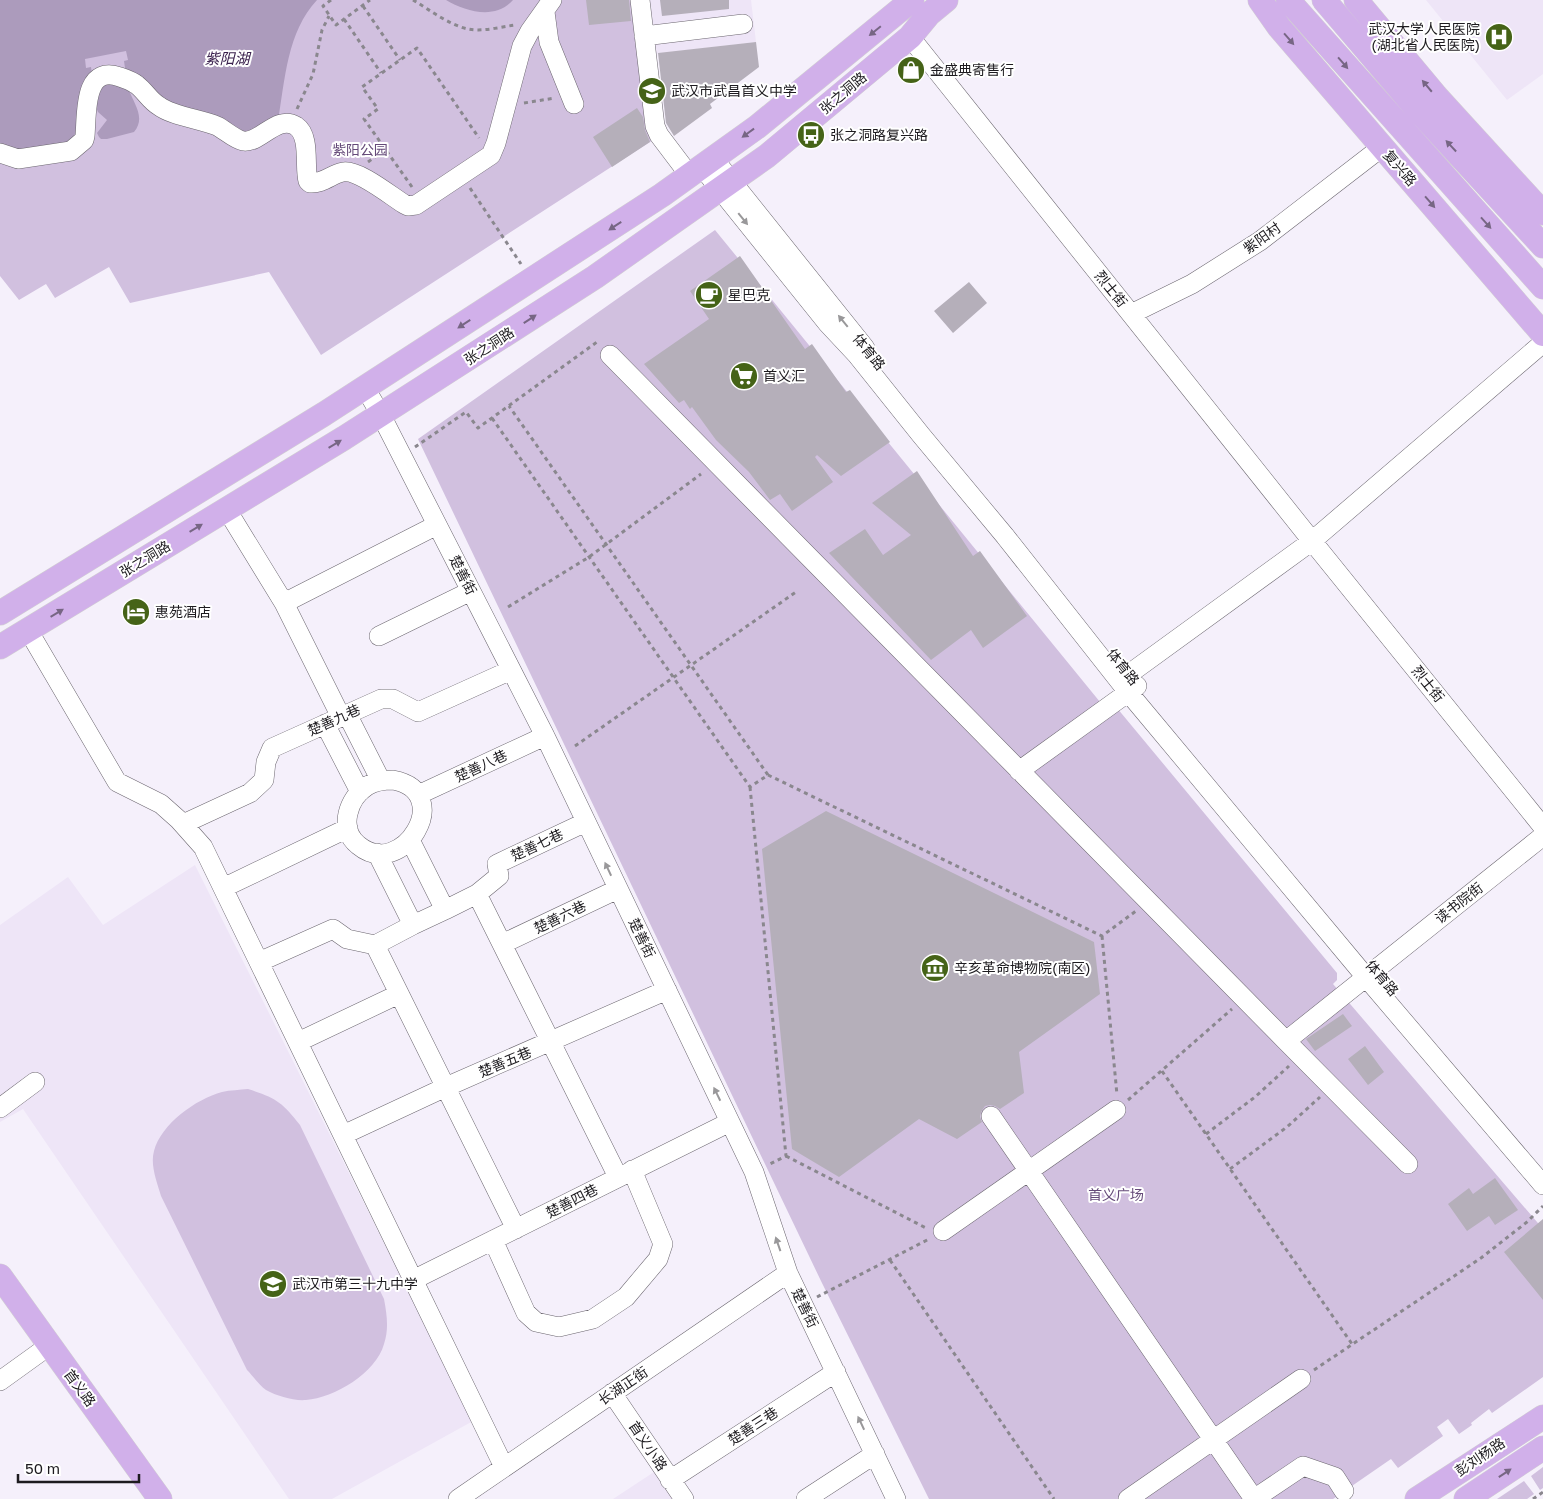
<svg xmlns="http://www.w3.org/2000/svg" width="1543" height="1499" font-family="'Golos Text','Noto Sans SC',sans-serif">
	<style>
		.built { fill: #eee5f7 }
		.green { fill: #d1c0df }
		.water { fill: #ac9bbc }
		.building { fill: #b5afba }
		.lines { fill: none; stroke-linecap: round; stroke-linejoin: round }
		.minor-casing { stroke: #6b666f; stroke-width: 20 }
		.major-casing { stroke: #d2d1d2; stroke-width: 25 }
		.path { stroke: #8a878e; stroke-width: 3; stroke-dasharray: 4 4; stroke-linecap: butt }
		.minor { stroke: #fff; stroke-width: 19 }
		.major { stroke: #d1b0ea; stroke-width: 24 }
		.oneway { fill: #776684 }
		.oneway2 { fill: #99989a }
		.labels { text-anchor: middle; stroke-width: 4; stroke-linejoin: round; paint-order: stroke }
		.poi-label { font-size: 14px; fill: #1d1b1f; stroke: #fff; text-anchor: start }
		.street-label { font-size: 14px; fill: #1d1b1f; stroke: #fff }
		.park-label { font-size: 14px; fill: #654a79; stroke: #fff }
		.water-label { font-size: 15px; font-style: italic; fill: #3b224e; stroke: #fff }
	</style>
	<rect width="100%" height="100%" fill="#f5f0fb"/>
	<!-- built -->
	<path class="built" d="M636 0H751L756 42 654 54 662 145Z
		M1426 0H1543V74L1507 100Z
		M195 865 473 1421 332 1499H289L23 1109 0 1122V925L68 877 103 925Z
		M654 1472 672 1499H613Z"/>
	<!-- green -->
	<path class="green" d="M0 0H636L656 138 321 355 269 272 130 303 109 267 55 298 46 284 19 300 0 276Z
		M715 230 1109 713 1117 708 1337 973V980L1333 984 1543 1229V1377L1492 1413 1489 1409 1471 1423 1472 1425 1459 1434 1448 1419 1437 1427 1443 1436 1398 1468 1391 1459 1333 1499H929L821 1281 418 439Z
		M248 1089C276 1098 282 1102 300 1125L384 1299C387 1315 389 1329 384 1344 376 1373 334 1398 306 1400 293 1401 277 1396 266 1390 259 1385 253 1376 247 1370L161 1196C157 1182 150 1165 154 1151 161 1124 196 1099 222 1092 230 1090 240 1090 248 1089Z
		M1543 1467V1488L1540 1490 1531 1476Z
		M1524 1481 1534 1494 1527 1499H1497Z"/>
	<!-- water -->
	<path class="water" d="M0 0H317C287 32 285 80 278 121L250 136 171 105 131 75 125 68 124 61 128 60 126 51 85 59 86 68 91 67 92 74 82 86 78 134 76 140 24 155 0 146Z
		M446 0H513C496 20 466 12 446 0Z
		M110 82 129 90C134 104 146 118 134 132L107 139H101L99 137 97 133 107 120 98 112 95 105 99 89Z"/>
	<!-- building -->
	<path class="building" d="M586 0H629L631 21 589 25Z
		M660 0H729V9L662 16Z
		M756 42 759 67 710 104 712 108 674 136 666 123 658 53Z
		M637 108 643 117 645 130 650 142 612 167 593 137Z
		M740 256 805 349 812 344 846 392 850 390 890 442 841 476 817 455 815 457 833 482 792 511 780 494 770 500 749 472 716 440 692 407 690 409 684 400 679 403 644 364 709 319 690 291Z
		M969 282 987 303 953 333 934 311Z
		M917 471 973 556 980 551 1027 616 983 648 971 630 931 660 829 553 865 529 883 555 911 535 872 503Z
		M826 811 1094 942 1100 994 1019 1052 1024 1093 1000 1109 995 1106 990 1105 985 1106 981 1112 980 1117 982 1122 957 1139 919 1119 839 1177 792 1149 762 849Z
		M1343 1014 1352 1026 1315 1051 1306 1039Z
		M1365 1046 1384 1072 1368 1085 1348 1059Z
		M1495 1178 1518 1210 1495 1225 1489 1216 1467 1231 1448 1204 1469 1188 1473 1194Z
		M1543 1219V1300L1504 1252Z"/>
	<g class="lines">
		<defs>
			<path id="minor" d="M640 0 655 126 659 135 690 176
				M545 12 549 42 574 104
				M644 36 743 24
				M910 37 1312 541 1543 827
				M0 153 18 159 71 151 84 140 85 136C87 114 83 64 120 77 126 79 132 81 137 85 145 91 150 101 159 106 172 116 200 119 217 126 225 130 234 139 243 141 260 144 277 114 296 126 311 136 304 167 308 181L310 183C323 184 332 174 343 172 358 169 391 196 404 204L408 206 416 205 491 155 496 143 522 46 530 31 552 0
				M713 158 865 348
				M702 167 828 324 857 355 921 435 1005 536 1128 692 1365 976 1543 1185
				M1131 314 1192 284 1260 241 1382 147
				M610 355 1286 1041 1543 836
				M365 388 381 415 545 736 730 1122 754 1172 788 1273 896 1499
				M227 510 284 603 341 717
				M284 603 437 525
				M28 630 117 782 161 804 179 820 203 847 504 1467
				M379 636 471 591
				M1129 674 1312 541 1543 343
				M347 714 381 781
				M325 724 360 792
				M1019 771 1137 686
				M393 780C457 792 402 882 358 845 338 829 348 798 367 786 375 781 384 780 393 780Z
				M418 795 545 736
				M183 824 250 793 264 780 266 762 272 748 381 699H393L418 712 511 670
				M410 840 445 910 477 894 618 1177
				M377 853 413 925 375 945 516 1229
				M223 888 348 828
				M477 894 499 876 497 864 586 822
				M413 925 445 910
				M502 944 618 889
				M259 962 333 929 347 939 375 945
				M1286 1041 1408 1164
				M298 1042 399 994
				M0 1108 35 1082
				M991 1116 1254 1499
				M343 1135 446 1087 667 990
				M943 1231 1116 1110
				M493 1240 526 1313 536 1322 559 1327 593 1319 626 1297 658 1259 663 1244 632 1170
				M413 1280 730 1122
				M0 1381 50 1345
				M612 1393 684 1499
				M670 1480 836 1372
				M458 1499 788 1273
				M806 1499 875 1454
				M1128 1499 1301 1379
				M1254 1499 1303 1466 1335 1477 1344 1491"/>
			<path id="major" d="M1260 0 1279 27 1543 334
				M1288 0 1543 287
				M1324 0 1416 108 1543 246
				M1356 0 1436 96 1543 213
				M0 613 324 414 662 195 757 127 912 0
				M0 647 344 438 595 277 767 156 910 37 929 14 946 0
				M0 1276 160 1499
				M1417 1499 1543 1417
				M1466 1499 1543 1448"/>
		</defs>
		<!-- minor casing -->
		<use href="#minor" class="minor-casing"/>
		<!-- major casing -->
		<use href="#major" class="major-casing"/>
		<!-- path -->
		<path class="path" d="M331 0 323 6 336 25 370 0
			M413 0C430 10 449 25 468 29 483 32 500 27 515 25
			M363 6 400 60
			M344 19 381 73
			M524 103 555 98
			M297 109 313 74 322 30 329 16
			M368 162 386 149
			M412 187 364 119 378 109 362 87 417 48 479 138
			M470 188 521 264
			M492 418 750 787 768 775 509 406
			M415 447 466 412 478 428 597 342
			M508 607 589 557 701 474
			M575 746 796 592
			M768 775 1102 936 1136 911
			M750 787 786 1156 768 1165
			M1102 936 1117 1095
			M1162 1071 1352 1344
			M1128 1100 1232 1009
			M1206 1134 1255 1097 1289 1066
			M786 1156 928 1229
			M1230 1169 1287 1127 1320 1097
			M890 1260 1054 1499
			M817 1297 929 1239
			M1314 1370 1481 1258 1527 1222 1543 1206
			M1533 1499 1543 1492"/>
		<!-- minor -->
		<use href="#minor" class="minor"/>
		<!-- major -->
		<use href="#major" class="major"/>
	</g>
	<!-- one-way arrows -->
	<defs><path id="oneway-solid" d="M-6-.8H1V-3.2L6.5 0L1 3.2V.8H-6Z" transform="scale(1.25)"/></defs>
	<g class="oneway">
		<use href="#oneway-solid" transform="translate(875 31) rotate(141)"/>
		<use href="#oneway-solid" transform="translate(1289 39) rotate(49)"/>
		<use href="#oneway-solid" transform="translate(1343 63) rotate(49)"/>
		<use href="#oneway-solid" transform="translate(1427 86) rotate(-130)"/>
		<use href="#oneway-solid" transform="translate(748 133) rotate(144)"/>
		<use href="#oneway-solid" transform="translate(1451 146) rotate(-133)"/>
		<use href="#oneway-solid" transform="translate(1430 202) rotate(49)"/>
		<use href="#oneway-solid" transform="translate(1486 223) rotate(48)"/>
		<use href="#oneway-solid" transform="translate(615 226) rotate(147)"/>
		<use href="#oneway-solid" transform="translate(530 319) rotate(-33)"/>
		<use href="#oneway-solid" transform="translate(464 324) rotate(147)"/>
		<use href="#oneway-solid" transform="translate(335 444) rotate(-31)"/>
		<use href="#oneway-solid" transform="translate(196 528) rotate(-31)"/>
		<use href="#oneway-solid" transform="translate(57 613) rotate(-31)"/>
		<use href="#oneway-solid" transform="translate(1505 1473) rotate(-34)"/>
	</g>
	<g class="oneway2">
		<use href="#oneway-solid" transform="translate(743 219) rotate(51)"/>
		<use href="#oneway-solid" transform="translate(843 321) rotate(-129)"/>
		<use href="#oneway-solid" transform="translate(608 869) rotate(-115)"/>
		<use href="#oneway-solid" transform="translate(717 1094) rotate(-116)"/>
		<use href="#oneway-solid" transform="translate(778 1244) rotate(-109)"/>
		<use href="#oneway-solid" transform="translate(861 1423) rotate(-115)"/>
	</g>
	<!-- icons -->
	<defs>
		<symbol id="hospital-disc" viewBox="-11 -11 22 22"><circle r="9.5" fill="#456317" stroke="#fff"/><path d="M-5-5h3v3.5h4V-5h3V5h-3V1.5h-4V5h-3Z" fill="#fff"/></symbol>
		<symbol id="shop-disc" viewBox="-11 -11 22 22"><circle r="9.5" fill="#456317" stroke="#fff"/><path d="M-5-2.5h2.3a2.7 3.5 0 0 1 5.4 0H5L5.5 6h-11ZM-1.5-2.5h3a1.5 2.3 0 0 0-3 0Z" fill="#fff"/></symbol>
		<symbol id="school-disc" viewBox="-11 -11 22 22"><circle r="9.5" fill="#456317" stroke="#fff"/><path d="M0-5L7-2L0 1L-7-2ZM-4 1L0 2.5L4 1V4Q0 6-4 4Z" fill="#fff"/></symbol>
		<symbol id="bus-disc" viewBox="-11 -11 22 22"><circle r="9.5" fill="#456317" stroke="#fff"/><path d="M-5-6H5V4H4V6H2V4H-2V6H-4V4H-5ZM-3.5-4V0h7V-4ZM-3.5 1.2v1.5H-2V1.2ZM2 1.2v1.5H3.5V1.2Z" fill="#fff"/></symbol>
		<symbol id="cafe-disc" viewBox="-11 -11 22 22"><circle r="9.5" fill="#456317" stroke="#fff"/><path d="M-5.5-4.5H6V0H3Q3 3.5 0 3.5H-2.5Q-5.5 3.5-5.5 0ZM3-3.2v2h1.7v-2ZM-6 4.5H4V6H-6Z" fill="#fff"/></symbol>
		<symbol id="supermarket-disc" viewBox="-11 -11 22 22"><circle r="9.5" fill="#456317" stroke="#fff"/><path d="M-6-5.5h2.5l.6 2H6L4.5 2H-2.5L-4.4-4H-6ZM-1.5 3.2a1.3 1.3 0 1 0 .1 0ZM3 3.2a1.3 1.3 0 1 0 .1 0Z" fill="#fff"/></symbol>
		<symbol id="hotel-disc" viewBox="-11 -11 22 22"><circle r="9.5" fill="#456317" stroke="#fff"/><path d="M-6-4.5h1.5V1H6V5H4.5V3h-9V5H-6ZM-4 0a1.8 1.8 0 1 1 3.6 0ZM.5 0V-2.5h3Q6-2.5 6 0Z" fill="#fff"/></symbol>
		<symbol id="museum-disc" viewBox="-11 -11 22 22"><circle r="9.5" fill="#456317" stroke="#fff"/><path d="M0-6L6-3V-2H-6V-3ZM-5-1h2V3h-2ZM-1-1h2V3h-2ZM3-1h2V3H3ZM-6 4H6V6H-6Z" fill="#fff"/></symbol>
	</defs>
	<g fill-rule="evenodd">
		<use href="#hospital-disc" x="1483" y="21" width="32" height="32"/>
		<use href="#shop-disc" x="895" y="54" width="32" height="32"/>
		<use href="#school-disc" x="636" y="75" width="32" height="32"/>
		<use href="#bus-disc" x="795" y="119" width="32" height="32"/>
		<use href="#cafe-disc" x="693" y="279" width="32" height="32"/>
		<use href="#supermarket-disc" x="728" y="360" width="32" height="32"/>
		<use href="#hotel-disc" x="120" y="596" width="32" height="32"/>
		<use href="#museum-disc" x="919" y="952" width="32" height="32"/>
		<use href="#school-disc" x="257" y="1268" width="32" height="32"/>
	</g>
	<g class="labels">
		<!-- poi labels -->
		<g class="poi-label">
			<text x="1480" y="34" text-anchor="end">武汉大学人民医院<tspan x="1480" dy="16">(湖北省人民医院)</tspan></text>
			<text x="930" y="75">金盛典寄售行</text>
			<text x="671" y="96">武汉市武昌首义中学</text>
			<text x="830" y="140">张之洞路复兴路</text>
			<text x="728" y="300">星巴克</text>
			<text x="763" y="381">首义汇</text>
			<text x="155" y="617">惠苑酒店</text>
			<text x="954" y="973">辛亥革命博物院(南区)</text>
			<text x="292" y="1289">武汉市第三十九中学</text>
		</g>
		<!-- street labels -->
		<g class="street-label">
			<text transform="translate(843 93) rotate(-40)" y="5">张之洞路</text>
			<text transform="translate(1400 168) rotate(49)" y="5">复兴路</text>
			<text transform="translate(1262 238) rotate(-35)" y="5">紫阳村</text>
			<text transform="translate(1111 289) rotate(51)" y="5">烈士街</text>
			<text transform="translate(489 346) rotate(-33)" y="5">张之洞路</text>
			<text transform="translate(869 352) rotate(51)" y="5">体育路</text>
			<text transform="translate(145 559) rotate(-31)" y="5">张之洞路</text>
			<text transform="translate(463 575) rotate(63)" y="5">楚善街</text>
			<text transform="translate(1123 667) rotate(51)" y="5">体育路</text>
			<text transform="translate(1428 684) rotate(51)" y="5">烈士街</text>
			<text transform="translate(334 720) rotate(-24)" y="5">楚善九巷</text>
			<text transform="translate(481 766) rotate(-25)" y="5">楚善八巷</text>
			<text transform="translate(537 845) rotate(-25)" y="5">楚善七巷</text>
			<text transform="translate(1459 903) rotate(-38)" y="5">读书院街</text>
			<text transform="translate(560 917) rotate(-26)" y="5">楚善六巷</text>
			<text transform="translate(642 938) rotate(64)" y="5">楚善街</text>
			<text transform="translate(1382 978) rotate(50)" y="5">体育路</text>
			<text transform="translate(505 1062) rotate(-23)" y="5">楚善五巷</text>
			<text transform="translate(572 1201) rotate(-27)" y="5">楚善四巷</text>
			<text transform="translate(805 1308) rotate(64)" y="5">楚善街</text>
			<text transform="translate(623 1386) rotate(-34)" y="5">长湖正街</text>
			<text transform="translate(80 1388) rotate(54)" y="5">首义路</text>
			<text transform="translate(753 1426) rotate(-33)" y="5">楚善三巷</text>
			<text transform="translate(648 1446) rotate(56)" y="5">首义小路</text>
			<text transform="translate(1480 1457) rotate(-34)" y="5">彭刘杨路</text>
		</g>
		<!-- park labels -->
		<g class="park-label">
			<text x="360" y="155">紫阳公园</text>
			<text x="1116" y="1200">首义广场</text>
		</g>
		<!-- water labels -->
		<g class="water-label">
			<text x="227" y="64">紫阳湖</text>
		</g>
	</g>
	<!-- scale -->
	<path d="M18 1474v8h121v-8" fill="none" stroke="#1d1b1f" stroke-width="2.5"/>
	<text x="25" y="1474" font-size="15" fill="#1d1b1f" stroke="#ffffff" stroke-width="4" paint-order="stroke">50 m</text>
</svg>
